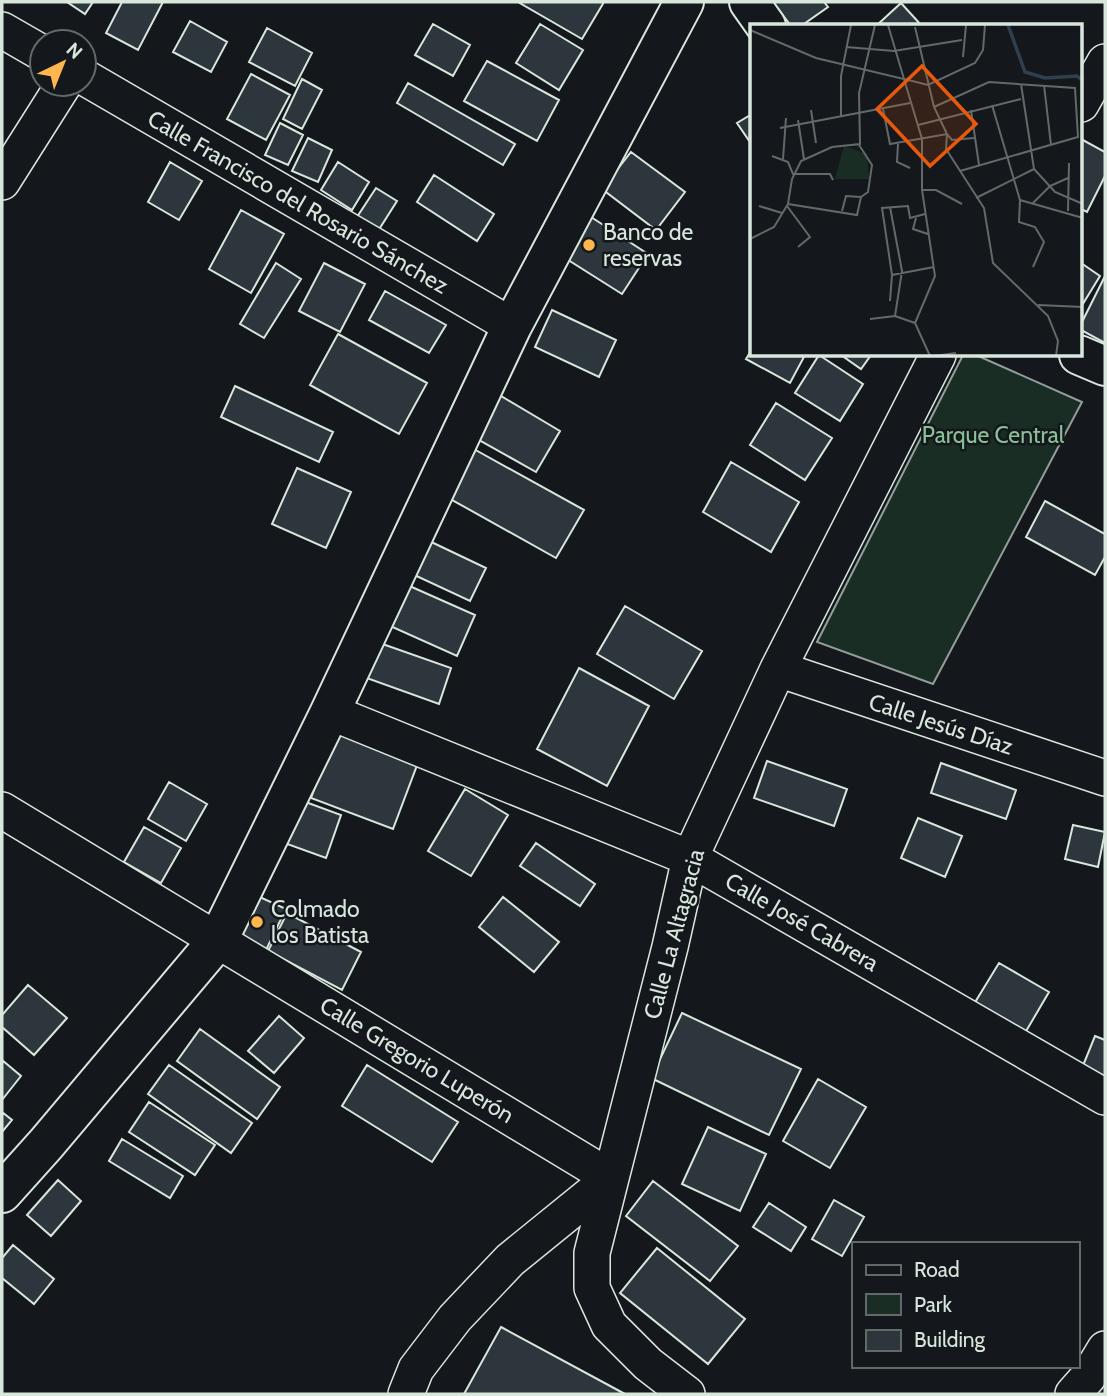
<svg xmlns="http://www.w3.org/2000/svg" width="1107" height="1396" font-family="Cabin,sans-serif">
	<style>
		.green { fill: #1a2d24; stroke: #939e99; stroke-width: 2 }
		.building { fill: #2c363c; stroke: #d8e6dc; stroke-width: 2 }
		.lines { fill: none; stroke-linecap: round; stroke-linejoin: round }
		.street-casing { stroke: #d8e6dc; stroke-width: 38 }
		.secondary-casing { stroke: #d8e6dc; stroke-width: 42 }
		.primary-casing { stroke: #d8e6dc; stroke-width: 42 }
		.street { stroke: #14181c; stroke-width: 35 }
		.secondary { stroke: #14181c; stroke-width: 38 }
		.primary { stroke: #14181c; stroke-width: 38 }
		.poi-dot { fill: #ffb74d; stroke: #14181c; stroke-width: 2.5 }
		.labels { text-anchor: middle; stroke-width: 5; stroke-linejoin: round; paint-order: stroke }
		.street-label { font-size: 23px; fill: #d8e6dc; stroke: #14181c }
		.poi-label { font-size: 23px; fill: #d8e6dc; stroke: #14181c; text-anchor: start }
		.park-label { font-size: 23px; fill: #8ac095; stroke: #14181c }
		.inset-river { fill: none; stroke: #2f3f4d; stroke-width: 3.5 }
		.inset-road { fill: none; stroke: #626a69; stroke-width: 2 }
		.view { fill: #e8590c; fill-opacity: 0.15; stroke: #e8590c; stroke-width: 3.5 }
		.inset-edge { fill: none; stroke: #d8e6dc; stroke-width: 3.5 }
	</style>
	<rect width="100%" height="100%" fill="#14181c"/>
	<!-- green -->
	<path class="green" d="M963 355H976L1082 402 933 684 817 642Z"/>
	<!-- building -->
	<path class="building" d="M67 2H93L85 14Z
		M122 2H163L138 50 106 33Z
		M518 2H604L582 39Z
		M773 2H824L828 7 801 26H791Z
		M901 3 922 26H876Z
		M190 21 227 42 211 72 173 52Z
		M433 24 470 45 453 76 415 55Z
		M540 24 583 50 559 90 516 63Z
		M267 28 312 53 295 86 249 62Z
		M487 61 559 100 537 141 464 101Z
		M251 74 290 95 266 140 227 119Z
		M302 79 322 90 302 129 283 119Z
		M408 83 515 144 503 165 397 103Z
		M752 114V145L737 123Z
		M280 123 303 135 288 165 265 155Z
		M308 138 332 150 318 182 292 171Z
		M1081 139 1105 152V176L1087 212 1081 209Z
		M631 152 685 192 656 230 602 189Z
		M170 162 202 181 179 220 148 202Z
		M338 162 369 182 352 210 321 190Z
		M434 175 494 214 477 241 417 202Z
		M376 188 397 201 378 231 357 217Z
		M241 210 284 234 251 293 209 269Z
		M591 217 648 254 622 294 565 258Z
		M276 263 301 279 264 338 240 324Z
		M324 263 365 284 340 332 299 311Z
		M1081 263 1100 276 1081 307Z
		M1105 276V343L1081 330V324Z
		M385 291 446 325 429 353 369 320Z
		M552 310 616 340 599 377 535 347Z
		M338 334 427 383 399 434 310 385Z
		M752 349V355H805L790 383 746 359Z
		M819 355 863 384 840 421 795 393Z
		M841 355H871L861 369Z
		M235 386 333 432 319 462 221 417Z
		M496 393 560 431 536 472 472 436Z
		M776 403 832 438 805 480 750 445Z
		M472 448 584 510 556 558 445 496Z
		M731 462 799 502 771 552 703 512Z
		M297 468 351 492 326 548 272 524Z
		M1045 501 1105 534V557L1095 575 1026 537Z
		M425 539 486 568 470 601 410 573Z
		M396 580 475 615 457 656 379 621Z
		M625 606 702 651 674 699 597 654Z
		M374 641 451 668 439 704 361 676Z
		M579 668 649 706 607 786 537 749Z
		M337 728 419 760 393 829 311 798Z
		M767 761 847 789 834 826 754 798Z
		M941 763 1016 790 1006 819 931 793Z
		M169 782 207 804 186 841 148 819Z
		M465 789 508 815 471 876 428 851Z
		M292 797 341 815 326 858 276 840Z
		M918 818 962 836 945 877 901 858Z
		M1073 825 1105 832 1098 867 1065 859Z
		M144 827 181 848 161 883 124 862Z
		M536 843 595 884 580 906 520 866Z
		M249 892 286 909 265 952 229 935Z
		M503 897 559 942 534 972 479 927Z
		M287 913 361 952 342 990 268 951Z
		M999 963 1049 992 1025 1033 974 1004Z
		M28 985 67 1018 34 1055 2 1027V1015Z
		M682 1013 801 1069 769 1135 651 1078Z
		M279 1016 304 1038 274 1073 248 1051Z
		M200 1029 280 1087 257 1119 177 1061Z
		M1095 1036 1105 1040V1078L1082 1068Z
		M2 1060 21 1076 2 1100Z
		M169 1065 252 1123 231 1153 148 1094Z
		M367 1065 458 1122 432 1162 342 1106Z
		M818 1079 866 1107 830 1168 783 1141Z
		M149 1102 215 1145 195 1175 129 1132Z
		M2 1112 12 1120 2 1132Z
		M708 1127 766 1154 740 1211 682 1184Z
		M122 1139 183 1176 170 1198 109 1161Z
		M58 1180 81 1201 51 1236 27 1215Z
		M653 1181 738 1246 710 1281 626 1216Z
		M834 1200 864 1217 842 1256 812 1239Z
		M769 1203 806 1227 791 1251 753 1227Z
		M13 1245 54 1279 34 1304 2 1278V1258Z
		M657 1248 745 1319 708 1364 620 1293Z
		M501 1327 625 1394H464Z"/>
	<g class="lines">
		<defs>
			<path id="street" d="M2 30 42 53
				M84 77 512 326
				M1081 104 1105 62
				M2 182 64 84
				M778 669 1105 778
				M330 712 690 858 1105 1097
				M2 810 611 1178 592 1253V1288L609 1325 648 1364 687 1394
				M406 1394 416 1369 455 1318 510 1260 611 1178 670 947 690 858 778 669 938 355
				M1073 1394 1088 1377 1105 1349"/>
			<path id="secondary" d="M749 2 766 26
				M1079 355 1105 366"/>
			<path id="primary" d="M2 1193 46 1144 218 940 330 712 512 326 684 2"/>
		</defs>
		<!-- street casing -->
		<use href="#street" class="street-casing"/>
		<!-- secondary casing -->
		<use href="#secondary" class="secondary-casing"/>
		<!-- primary casing -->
		<use href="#primary" class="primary-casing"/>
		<!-- street -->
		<use href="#street" class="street"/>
		<!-- secondary -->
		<use href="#secondary" class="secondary"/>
		<!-- primary -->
		<use href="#primary" class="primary"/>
	</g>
	<!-- markers -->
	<g class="poi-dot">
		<circle cx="589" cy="245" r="7"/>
		<circle cx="257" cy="922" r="7"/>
	</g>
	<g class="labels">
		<!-- street labels -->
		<g class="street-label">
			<text transform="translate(298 202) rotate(30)" y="8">Calle Francisco del Rosario Sánchez</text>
			<text transform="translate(941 724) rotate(18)" y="8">Calle Jesús Díaz</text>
			<text transform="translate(802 922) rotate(30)" y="8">Calle José Cabrera</text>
			<text transform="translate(674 934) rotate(-75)" y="8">Calle La Altagracia</text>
			<text transform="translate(417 1060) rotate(31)" y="8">Calle Gregorio Luperón</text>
		</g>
		<!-- poi labels -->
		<g class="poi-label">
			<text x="603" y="240">Banco de<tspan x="603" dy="26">reservas</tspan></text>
			<text x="271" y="917">Colmado<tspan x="271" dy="26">los Batista</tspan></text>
		</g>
		<!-- park labels -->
		<g class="park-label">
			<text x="993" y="443">Parque Central</text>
		</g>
	</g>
	<!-- overview -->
	<g transform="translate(750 24)">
		<rect width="332" height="332" fill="#14181c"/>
		<path d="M94 122 117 130 119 155H85Z" fill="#1a2d24"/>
		<path class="inset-river" d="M258 1 275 48 295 54 327 52 333 57"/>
		<path class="inset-road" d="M138 1 154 55 178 61 225 39 233 26 235 1M165 3 184 83 197 110 196 125 234 184 243 239 298 292 308 317 306 332M0 6 66 34 154 55 172 115V166L185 252 165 299 180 332M96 23 144 27 212 16M213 33 216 1M271 60 284 145 305 168 333 180M294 61 301 121M242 81 270 176 269 198 285 203 294 218 283 243M184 83 239 58 325 64 328 113 210 147M133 85 140 120 197 110 202 116 224 114M61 86 66 119M221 86 229 141M91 93V52L101 1M48 96 54 135M168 101 271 75M30 104 160 79M148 120 147 138 160 144M22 132 38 138 43 150H80L83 156M33 135 36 94M172 166H186L212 180M226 174 284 145M270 176 333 194M283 179 300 162 318 154M38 180 107 191 111 173 118 168 122 141 109 121M9 182 32 189M37 182 60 213 48 223M140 183 152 247 145 292 165 299M92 187 96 172 111 173M318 187 319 139M166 194 163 205 178 210M0 215 24 203 38 180 42 155 51 137 82 123 110 120 109 69 125 1M142 251 184 243M140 277 142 251 132 184 158 182 160 194 175 190M288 281 333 283M120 295 145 292M184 332 206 329"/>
		<path class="view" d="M172 42 226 100 180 142 127 85Z"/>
		<rect width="332" height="332" class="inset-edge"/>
	</g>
	<!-- border -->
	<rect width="1107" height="1396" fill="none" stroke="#d8e6dc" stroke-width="7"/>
	<!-- legend -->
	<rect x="852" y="1242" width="228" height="126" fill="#14181c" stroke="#626a69" stroke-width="2"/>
	<rect x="866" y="1265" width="35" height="10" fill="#14181c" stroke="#626a69" stroke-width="2"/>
	<text x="914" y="1277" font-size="21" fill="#d8e6dc">Road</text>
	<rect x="866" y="1294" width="35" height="21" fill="#1a2d24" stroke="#626a69" stroke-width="2"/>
	<text x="914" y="1312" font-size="21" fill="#d8e6dc">Park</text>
	<rect x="866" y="1330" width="35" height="21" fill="#2c363c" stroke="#626a69" stroke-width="2"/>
	<text x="914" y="1347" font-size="21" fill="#d8e6dc">Building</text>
	<!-- north arrow -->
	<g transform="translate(63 63) rotate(43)"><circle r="33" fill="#14181c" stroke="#626a69" stroke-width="2"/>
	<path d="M0-5L12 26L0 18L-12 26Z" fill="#ffb74d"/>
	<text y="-10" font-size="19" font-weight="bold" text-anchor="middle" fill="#d8e6dc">N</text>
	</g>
</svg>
